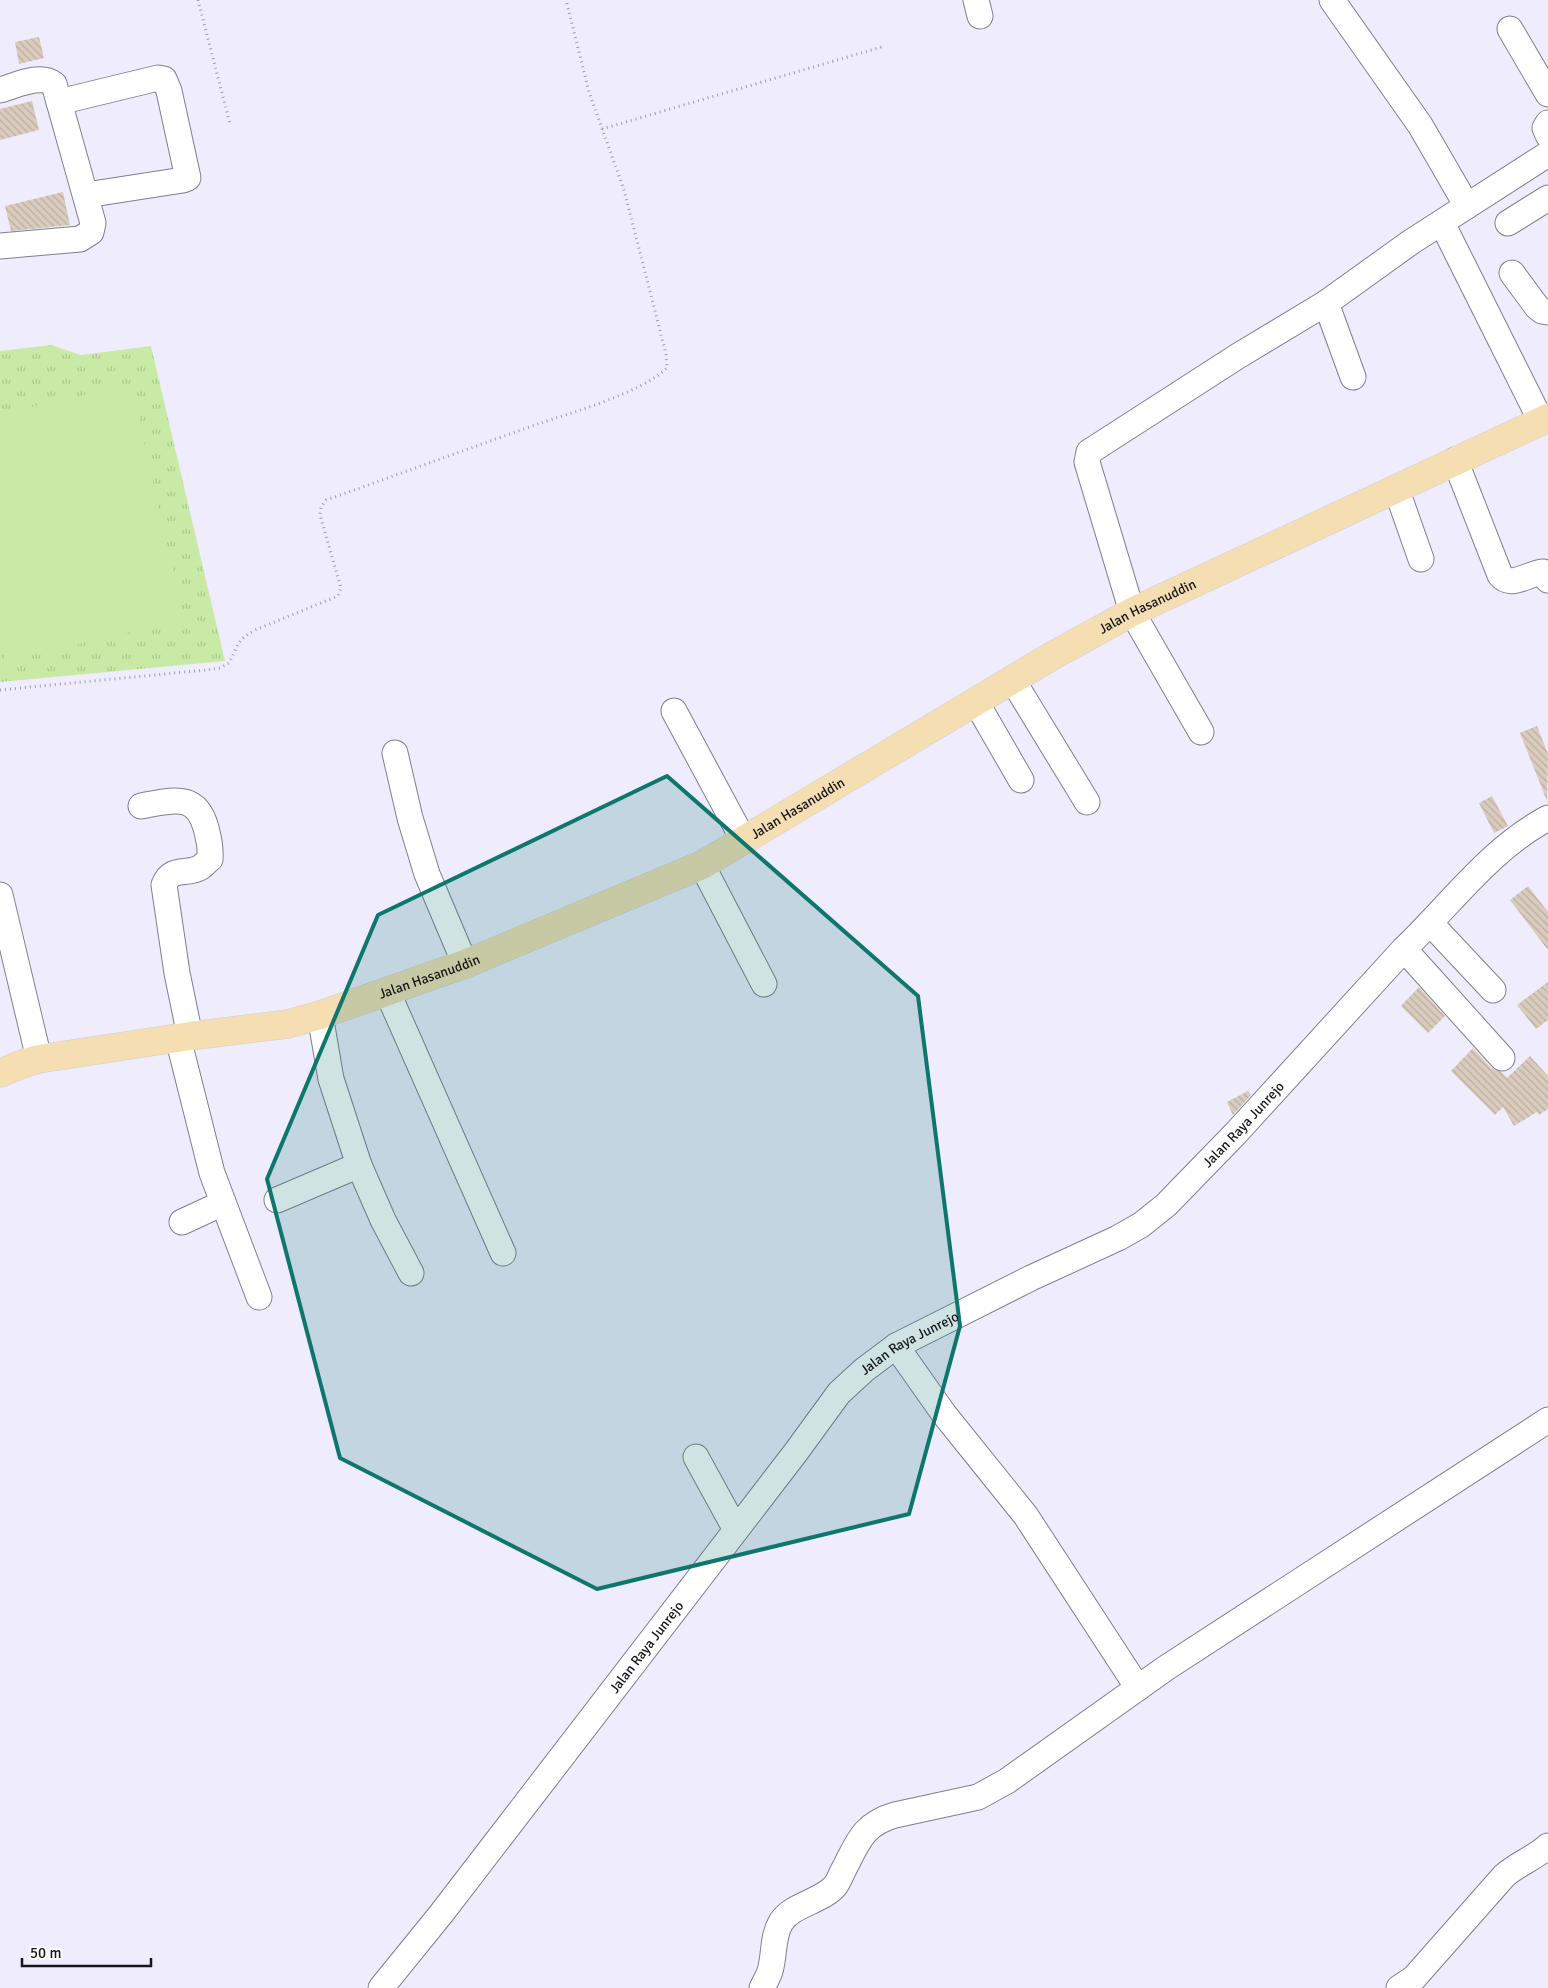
<svg xmlns="http://www.w3.org/2000/svg" width="1548" height="1988" font-family="Signika,sans-serif">
	<style>
		.park { fill: url(#park-tufts) }
		.pitch { fill: #c9eaa5 }
		.building { fill: url(#building-back-hatch) }
		.lines { fill: none; stroke-linecap: round; stroke-linejoin: round }
		.minor-casing { stroke: #807e8f; stroke-width: 27 }
		.major-casing { stroke: #d0d0d2; stroke-width: 29 }
		.path { stroke: #9f9daa; stroke-width: 3; stroke-dasharray: 1 4; stroke-linecap: butt }
		.minor { stroke: #fff; stroke-width: 25 }
		.major { stroke: #f4deb2; stroke-width: 28 }
		.marked { fill: #0f766e; fill-opacity: 0.2; stroke: #0f766e; stroke-width: 4; stroke-linejoin: round }
		.labels { text-anchor: middle; stroke-width: 4; stroke-linejoin: round; paint-order: stroke }
		.street-label { font-size: 14px; fill: #16151c; stroke: #fff }
	</style>
	<defs>
		<pattern id="park-tufts" width="24" height="20" patternUnits="userSpaceOnUse" patternTransform="scale(1.25)"><rect width="24" height="20" fill="#c9eaa5"/><path d="M3 7l-1-3M5 7V3M7 7l1-3M15 17l-1-3M17 17v-4M19 17l1-3" fill="none" stroke="#acc88d"/></pattern>
		<pattern id="building-back-hatch" width="6" height="6" patternUnits="userSpaceOnUse" patternTransform="scale(1.25)"><rect width="6" height="6" fill="#d9ccbd"/><path d="M-1 5l2 2M0 0l6 6M5-1l2 2" fill="none" stroke="#baaea2"/></pattern>
	</defs>
	<rect width="100%" height="100%" fill="#efedfd"/>
	<!-- park -->
	<path class="park" d="M51 345 81 355 151 346 225 661 0 682V351Z"/>
	<!-- pitch -->
	<path class="pitch" d="M131 384 184 620 5 661 0 638V414Z"/>
	<!-- building -->
	<path class="building" d="M39 37 44 58 19 64 15 42Z
		M32 101 39 130 0 140V109Z
		M63 192 70 225 11 231 5 206Z
		M1537 726 1548 754 1547 801 1520 733Z
		M1492 796 1508 826 1494 833 1479 803Z
		M1528 886 1548 912V950L1510 900Z
		M1548 982V1020L1536 1029 1517 1005Z
		M1419 987 1445 1016 1428 1033 1401 1006Z
		M1473 1048 1491 1068 1501 1072 1507 1078 1530 1056 1548 1076V1109L1539 1115 1537 1112 1514 1126 1503 1107 1495 1115 1451 1071Z
		M1248 1091 1251 1095 1233 1115 1227 1102Z"/>
	<g class="lines">
		<defs>
			<g id="minor">
				<path d="M976 0 980 16"/>
				<path d="M1332 0 1420 125 1467 206"/>
				<path d="M1510 29 1548 94"/>
				<path d="M0 90C15 86 40 73 54 84L93 223 91 232 80 239 0 246"/>
				<path d="M59 102 158 78 164 79 169 91 188 178 183 180 86 195"/>
				<path d="M1548 123 1545 128 1548 135"/>
				<path d="M1442 223 1541 421"/>
				<path d="M1508 223 1548 198"/>
				<path d="M1512 273 1537 307 1542 311 1548 312"/>
				<path d="M1326 303 1353 377"/>
				<path d="M1455 460 1500 575C1511 589 1529 573 1543 572L1548 580"/>
				<path d="M1396 488 1421 559"/>
				<path d="M1012 679 1087 802"/>
				<path d="M976 702 1021 780"/>
				<path d="M674 711 744 841"/>
				<path d="M1201 732 1132 612 1087 462 1089 452 1238 356 1326 303 1411 242 1548 154"/>
				<path d="M395 753 410 818 427 874 465 964"/>
				<path d="M141 806C171 801 196 791 206 828 209 839 211 848 210 859 207 861 204 865 201 867 187 876 172 865 164 885L177 973 190 1036"/>
				<path d="M702 865 764 984"/>
				<path d="M0 895 39 1059"/>
				<path d="M1431 924 1493 990"/>
				<path d="M1404 949 1502 1058"/>
				<path d="M387 991 503 1253"/>
				<path d="M178 1038 212 1173 259 1297"/>
				<path d="M359 1165 383 1220 411 1273"/>
				<path d="M277 1200 359 1165 331 1079 320 1015"/>
				<path d="M182 1222 223 1203"/>
				<path d="M896 1346 944 1414 1026 1516 1138 1688"/>
				<path d="M696 1457 736 1530"/>
				<path id="s1" d="M381 1988 441 1914 796 1452 839 1393 864 1370 896 1346 1031 1278 1118 1238 1141 1225 1166 1205 1236 1133 1404 949C1451 904 1490 849 1548 818"/>
				<path d="M762 1988C765 1982 768 1977 770 1971 775 1954 772 1937 781 1922 793 1904 821 1902 835 1886 839 1881 841 1874 844 1869 858 1842 863 1824 895 1815L978 1797 1007 1781 1166 1668 1548 1420"/>
				<path d="M1399 1988 1414 1978 1504 1876C1517 1864 1535 1858 1548 1846"/>
			</g>
			<g id="major">
				<path id="s2" d="M0 1073 25 1063 39 1059 190 1036 288 1024 320 1015 465 964 702 865 1052 656 1132 612 1548 418"/>
			</g>
		</defs>
		<!-- minor casing -->
		<use href="#minor" class="minor-casing"/>
		<!-- major casing -->
		<use href="#major" class="major-casing"/>
		<!-- path -->
		<path class="path" d="M198 0 230 124
			M602 129 885 46
			M0 690 206 670 220 668 229 663C238 646 236 641 255 630L338 596 341 588 320 515 321 507 326 500C397 475 467 449 538 424 573 412 641 393 667 368L666 354 624 190 589 92 566 0"/>
		<!-- minor -->
		<use href="#minor" class="minor"/>
		<!-- major -->
		<use href="#major" class="major"/>
	</g>
	<!-- marked area -->
	<path class="marked" d="M667 776 918 996 960 1326 909 1514 597 1589 340 1458 267 1179 378 915Z"/>
	<g class="labels">
		<!-- street labels -->
		<g class="street-label">
			<text dy="5" stroke="none"><textPath href="#s2" startOffset="1252">Jalan Hasanuddin</textPath></text>
			<text dy="5" stroke="none"><textPath href="#s2" startOffset="848">Jalan Hasanuddin</textPath></text>
			<text dy="5" stroke="none"><textPath href="#s2" startOffset="442">Jalan Hasanuddin</textPath></text>
			<text dy="5" stroke="none"><textPath href="#s1" startOffset="1242">Jalan Raya Junrejo</textPath></text>
			<text dy="5" stroke="none"><textPath href="#s1" startOffset="838">Jalan Raya Junrejo</textPath></text>
			<text dy="5" stroke="none"><textPath href="#s1" startOffset="432">Jalan Raya Junrejo</textPath></text>
		</g>
	</g>
	<!-- scale -->
	<path d="M22 1958v8h129v-8" fill="none" stroke="#16151c" stroke-width="2.5"/>
	<text x="30" y="1958" font-size="15" fill="#16151c" stroke="#ffffff" stroke-width="4" paint-order="stroke">50 m</text>
</svg>
